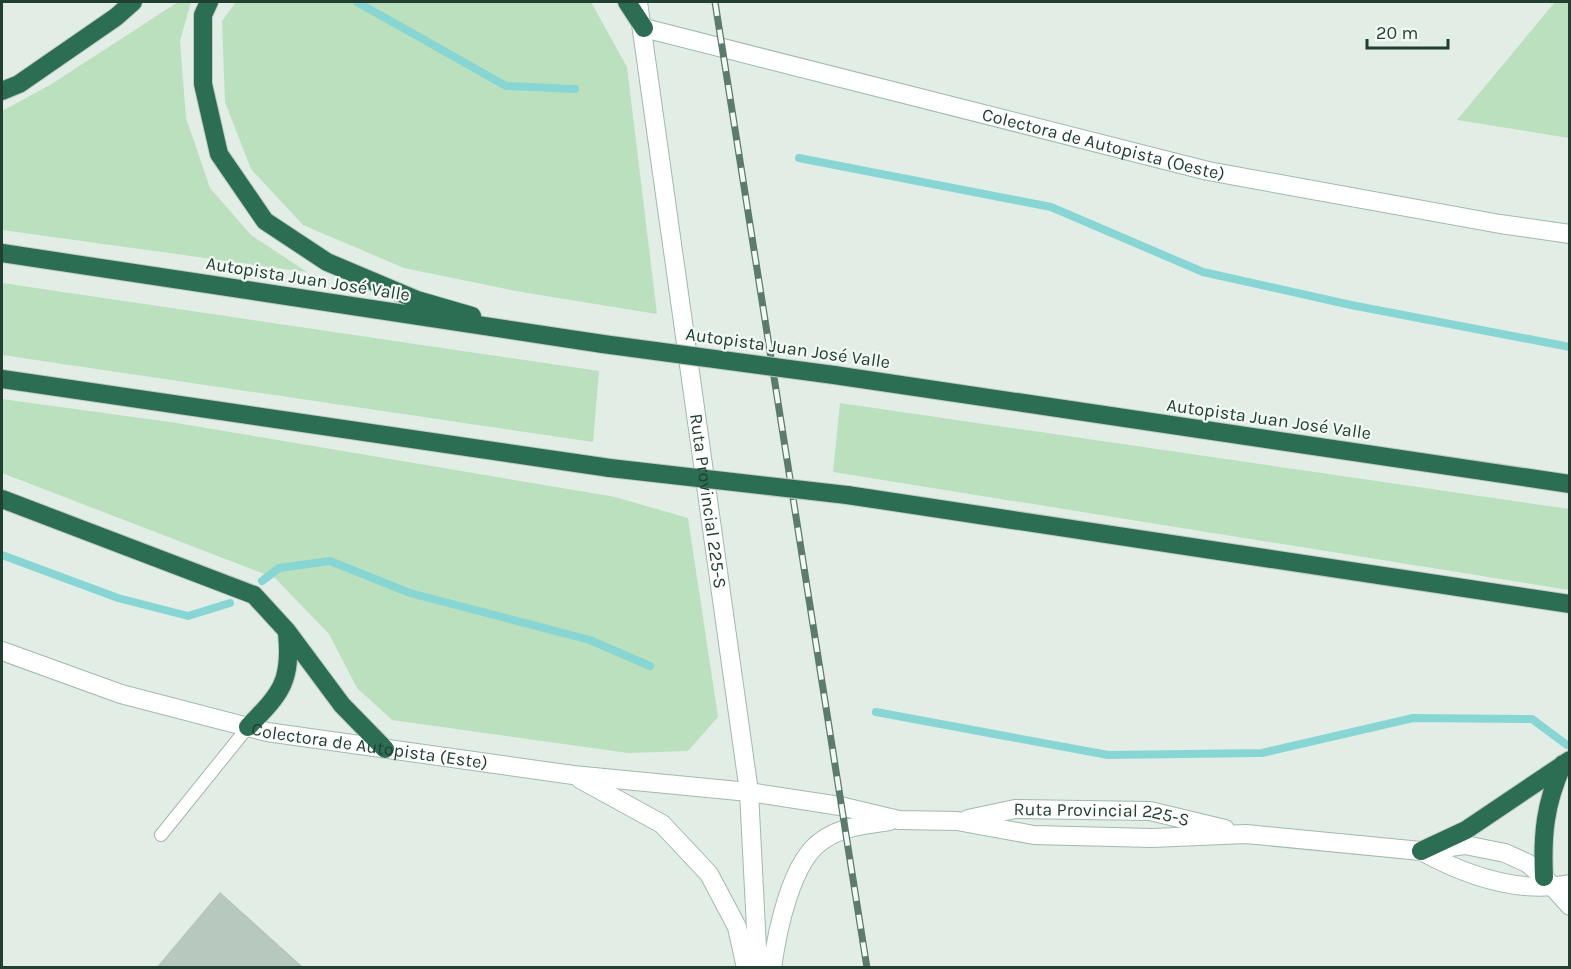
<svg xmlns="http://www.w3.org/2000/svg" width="1571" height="969" font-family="Karla,sans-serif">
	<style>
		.green { fill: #bae0bd }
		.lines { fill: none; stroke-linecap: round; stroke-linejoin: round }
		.stream { stroke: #87d6d4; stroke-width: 8 }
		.building { fill: #b7c8bf; stroke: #b4c7bc; stroke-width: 1.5 }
		.lane-casing { stroke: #a4b6ac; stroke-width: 14 }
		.secondary-casing { stroke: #a0baac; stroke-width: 20 }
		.highway-casing { stroke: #c1cac6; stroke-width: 20 }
		.lane { stroke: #fff; stroke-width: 12 }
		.secondary { stroke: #fff; stroke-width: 18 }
		.highway { stroke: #2b6e54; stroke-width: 18 }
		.rail-casing { stroke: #5b7b6d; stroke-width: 7 }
		.rail { stroke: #f3f9f5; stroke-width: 4.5; stroke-dasharray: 14; stroke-linecap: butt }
		.highway-bridge-casing { stroke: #c1cac6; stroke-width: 20; stroke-linecap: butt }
		.highway-bridge { stroke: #2b6e54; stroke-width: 18 }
		.labels { text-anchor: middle; stroke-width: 4.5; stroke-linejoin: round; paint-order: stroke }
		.street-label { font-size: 18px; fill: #214032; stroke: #f3f9f5 }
	</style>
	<rect width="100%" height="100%" fill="#e2ede6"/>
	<!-- green -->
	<path class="green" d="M178 2H191L180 41 186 118 210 188 251 235 307 272 2 230V111L50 85Z
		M236 2H591L627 67 657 314 521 292 404 268 303 225 251 169 225 102 222 21Z
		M1555 2H1569V138L1457 120Z
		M2 283 599 371 593 442 2 355Z
		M2 399 177 423 615 497 688 518 718 717 688 751 628 753 392 720 357 688 329 634 275 578 2 473Z
		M840 403 1569 509V590L833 472Z"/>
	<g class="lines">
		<!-- stream -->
		<path class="stream" d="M357 2 506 86 575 89
			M799 158 1051 207 1203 272 1351 305 1570 347
			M2 555 118 598 188 616 230 603
			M262 581 279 568 330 561 410 593 590 640 650 666
			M876 712 1108 755 1262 753 1413 718 1532 719 1567 745"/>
	</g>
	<!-- building -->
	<path class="building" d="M220 893 303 968H157Z"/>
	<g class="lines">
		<defs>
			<path id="lane" d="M161 835 248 727"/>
			<g id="secondary">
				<path id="s1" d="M638 2 749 792 758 968"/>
				<path id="s2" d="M644 28 1208 171 1500 224 1570 234"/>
				<path id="s3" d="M2 651 121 694 267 732 573 775 749 792 840 806 899 820 957 821 1034 835 1152 838 1246 834 1421 851 1465 845 1505 853 1527 863 1544 877 1570 906"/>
				<path d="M580 779 662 824 709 874 737 927 746 968"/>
				<path id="s4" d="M968 819 1015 809 1150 811 1225 829"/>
				<path d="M1421 851C1465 875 1519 894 1570 884"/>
				<path d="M772 968C777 932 791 860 823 840 842 826 868 825 890 821"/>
			</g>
			<path id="highway" d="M209 2 203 15V84L219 154 265 221 327 262 417 300 472 316
				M627 2 644 28
				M2 91 19 84 116 17 133 2
				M2 253 603 344
				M834 375 1570 484
				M2 379 610 468
				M847 495 1570 604
				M2 499 254 595 287 631 342 705 385 749
				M248 727C281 693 292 682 287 633
				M1421 851 1466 830 1570 760
				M1544 877C1542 835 1545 803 1563 764"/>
		</defs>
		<!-- lane casing -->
		<use href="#lane" class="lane-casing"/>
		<!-- secondary casing -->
		<use href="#secondary" class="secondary-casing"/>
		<!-- highway casing -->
		<use href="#highway" class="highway-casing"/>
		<!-- lane -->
		<use href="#lane" class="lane"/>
		<!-- secondary -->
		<use href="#secondary" class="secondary"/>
		<!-- highway -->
		<use href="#highway" class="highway"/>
		<defs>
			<path id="rail" d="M715 2 867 968"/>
		</defs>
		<!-- rail casing -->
		<use href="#rail" class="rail-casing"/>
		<!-- rail -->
		<use href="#rail" class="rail"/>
		<defs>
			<path id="highway-bridge" d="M603 344 834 375
				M610 468 847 495"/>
		</defs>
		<!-- highway-bridge casing -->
		<use href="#highway-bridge" class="highway-bridge-casing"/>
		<!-- highway-bridge -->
		<use href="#highway-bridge" class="highway-bridge"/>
	</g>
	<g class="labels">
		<!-- street labels -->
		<g class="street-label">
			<text dy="6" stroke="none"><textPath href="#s2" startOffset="474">Colectora de Autopista (Oeste)</textPath></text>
			<text transform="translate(308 279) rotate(9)" y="6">Autopista Juan José Valle</text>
			<text transform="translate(788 348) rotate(8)" y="6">Autopista Juan José Valle</text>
			<text transform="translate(1269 419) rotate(8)" y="6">Autopista Juan José Valle</text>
			<text dy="6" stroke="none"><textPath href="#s1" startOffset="504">Ruta Provincial 225-S</textPath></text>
			<text dy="6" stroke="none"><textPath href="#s3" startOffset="381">Colectora de Autopista (Este)</textPath></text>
			<text dy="6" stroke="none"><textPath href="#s4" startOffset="135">Ruta Provincial 225-S</textPath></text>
		</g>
	</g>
	<!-- border -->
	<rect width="1571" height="969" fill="none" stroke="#214032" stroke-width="6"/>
	<!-- scale -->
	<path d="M1367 39v9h81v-9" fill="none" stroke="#214032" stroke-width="3"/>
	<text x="1376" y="39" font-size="18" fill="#214032" stroke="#f3f9f5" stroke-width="4.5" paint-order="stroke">20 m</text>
</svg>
